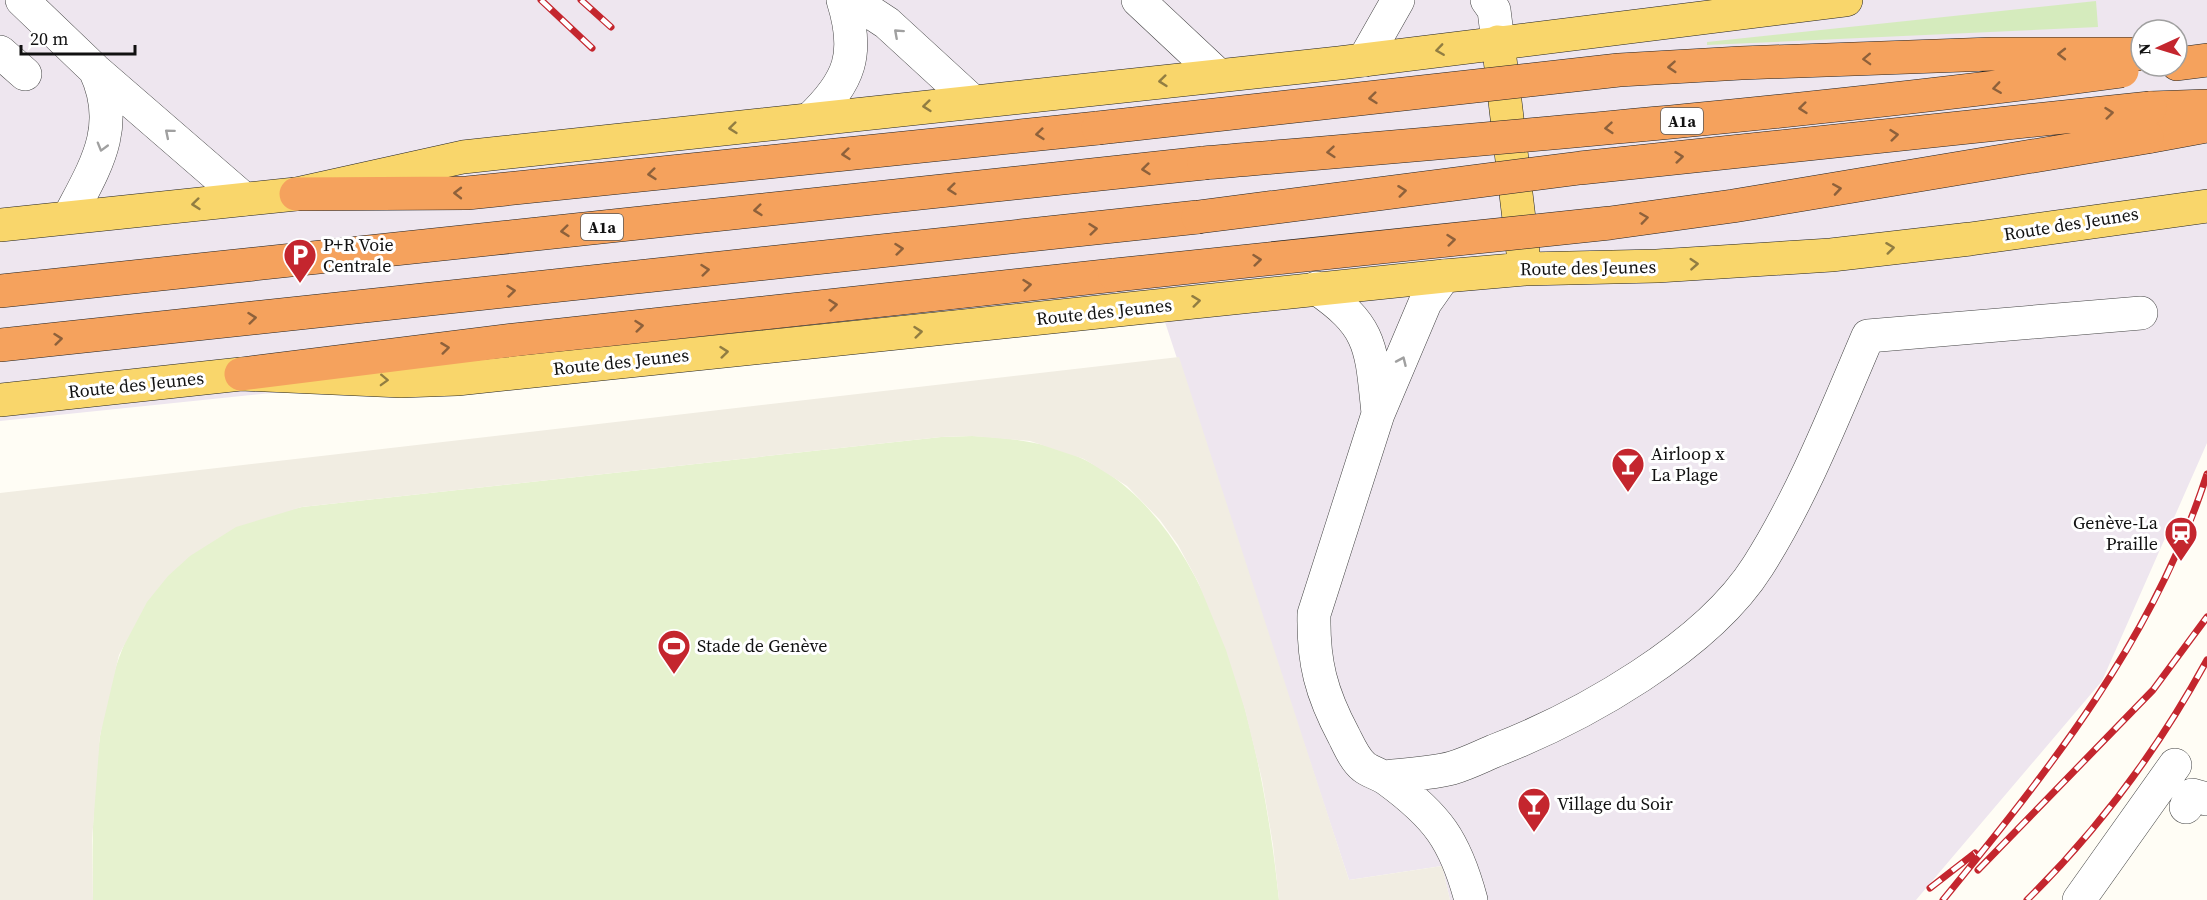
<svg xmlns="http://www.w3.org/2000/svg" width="2207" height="900" font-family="'Source Serif 4',serif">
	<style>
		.industrial { fill: #eee6ef; fill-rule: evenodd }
		.green { fill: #d5ebbd }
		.pitch { fill: #e6f2cf }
		.plaza { fill: #f1ede2 }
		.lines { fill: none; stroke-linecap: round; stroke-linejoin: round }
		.minor-casing { stroke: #444; stroke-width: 34 }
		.major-casing { stroke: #222; stroke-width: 34 }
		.highway-casing { stroke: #222; stroke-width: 34 }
		.minor { stroke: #fff; stroke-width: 33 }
		.major { stroke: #f9d66b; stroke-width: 33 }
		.highway { stroke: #f5a25d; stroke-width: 33 }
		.rail-casing { stroke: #c4262e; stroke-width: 7 }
		.rail { stroke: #fff; stroke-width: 4.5; stroke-dasharray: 14; stroke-linecap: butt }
		.highway-bridge-casing { stroke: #222; stroke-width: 34; stroke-linecap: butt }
		.highway-bridge { stroke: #f5a25d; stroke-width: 33 }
		.oneway { stroke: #a0a0a0 }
		.oneway2 { stroke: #917d42 }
		.oneway3 { stroke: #8e613b }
		.labels { text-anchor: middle; stroke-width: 6; stroke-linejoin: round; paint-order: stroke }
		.shield { fill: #fff; stroke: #585858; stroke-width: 1.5 }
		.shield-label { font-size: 16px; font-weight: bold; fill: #111 }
		.street-label { font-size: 18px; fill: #111; stroke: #fff }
		.poi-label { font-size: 18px; fill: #111; stroke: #fff; text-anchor: start }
	</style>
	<rect width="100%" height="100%" fill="#fffdf5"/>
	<!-- industrial -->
	<path class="industrial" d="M0 0H2207V443L2102 681 1916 900H1450L1442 866 1349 880 1164 319 440 395 281 392 0 421ZM2141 30H2177V66H2141Z"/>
	<!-- green -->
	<path class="green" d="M2096 1 2098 27 1707 45V42Z"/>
	<!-- pitch -->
	<path class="pitch" d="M972 436C1019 438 1066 445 1106 472 1226 551 1265 767 1279 900H93C91 768 93 589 236 526 257 517 280 512 302 507L941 437Z"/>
	<!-- plaza -->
	<path class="plaza" d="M1179 357 1349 880 1442 866 1450 900H1279L1273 845 1262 780 1245 710 1226 650 1198 582 1178 545 1160 520 1127 486 1084 459 1030 441 972 436 941 437 302 507 236 527 190 556 168 576 147 602 119 655 100 736 92 840 93 900H0V493Z"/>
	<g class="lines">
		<defs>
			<path id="minor" d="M22 0 95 70 244 199
				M852 0 887 23 972 101
				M1138 0 1218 75
				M1487 0 1494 10 1498 42
				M0 52 25 74
				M1364 60 1398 0
				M810 119C850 81 860 54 843 0
				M69 217C95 167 122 127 95 70
				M1444 276 1425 303 1378 414 1314 614C1313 662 1321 693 1344 736 1349 746 1355 760 1364 767 1370 772 1380 774 1388 780 1437 816 1455 840 1471 900
				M1316 288C1373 327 1371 347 1378 413
				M1384 777C1406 774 1430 774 1452 768 1466 764 1480 757 1494 751 1582 717 1707 647 1758 566 1803 495 1835 413 1868 336L2141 313
				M2186 807 2192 795 2207 799
				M2079 900 2175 765"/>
			<path id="major" d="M1498 42 1524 261
				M0 225 296 194 463 157 1339 63 1846 0
				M0 400 241 374 401 381 457 379 1444 276 1525 269 1657 266 1831 255 1970 239 2207 206"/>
			<path id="highway" d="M2177 64 2207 60
				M2150 108 2207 106
				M2147 137 2207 126
				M296 194 467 193 1098 128
				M0 291 1204 163
				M0 345 1198 217
				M241 374 522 339 1115 275"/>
		</defs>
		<!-- minor casing -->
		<use href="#minor" class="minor-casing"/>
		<!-- major casing -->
		<use href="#major" class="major-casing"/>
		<!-- highway casing -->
		<use href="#highway" class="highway-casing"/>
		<!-- minor -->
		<use href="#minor" class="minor"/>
		<!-- major -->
		<use href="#major" class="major"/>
		<!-- highway -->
		<use href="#highway" class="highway"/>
		<defs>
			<path id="rail" d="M541 0 592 48
				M581 0 611 27
				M1978 870 2153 690 2207 617
				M1930 888 1975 853
				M1943 900C2050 769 2155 637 2207 474
				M2027 900C2098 830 2159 748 2207 660"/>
		</defs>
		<!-- rail casing -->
		<use href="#rail" class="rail-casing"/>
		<!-- rail -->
		<use href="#rail" class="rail"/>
		<defs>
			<path id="highway-bridge" d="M1098 128 1619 70 1741 63 1992 54H2141
				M1204 163C1511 137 1817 112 2122 71
				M1198 217 1580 168 2150 108
				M1115 275 1610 223 1733 206 2147 137"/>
		</defs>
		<!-- highway-bridge casing -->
		<use href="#highway-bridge" class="highway-bridge-casing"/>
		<!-- highway-bridge -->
		<use href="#highway-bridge" class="highway-bridge"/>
	</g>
	<!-- one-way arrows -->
	<defs><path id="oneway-chevron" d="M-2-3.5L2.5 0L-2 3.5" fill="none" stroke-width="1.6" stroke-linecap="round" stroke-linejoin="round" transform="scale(1.5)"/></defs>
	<g class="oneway">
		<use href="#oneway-chevron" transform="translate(898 33) rotate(-138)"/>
		<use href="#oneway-chevron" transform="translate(169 133) rotate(-140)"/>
		<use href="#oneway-chevron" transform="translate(102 147) rotate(106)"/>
		<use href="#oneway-chevron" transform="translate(1402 361) rotate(-66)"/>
	</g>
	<g class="oneway2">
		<use href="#oneway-chevron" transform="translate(1440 50) rotate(172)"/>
		<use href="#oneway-chevron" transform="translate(1163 81) rotate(174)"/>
		<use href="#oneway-chevron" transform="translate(927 106) rotate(174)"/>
		<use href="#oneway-chevron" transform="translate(733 128) rotate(174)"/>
		<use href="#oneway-chevron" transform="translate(196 204) rotate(174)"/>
		<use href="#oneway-chevron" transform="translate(1890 248) rotate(-7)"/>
		<use href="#oneway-chevron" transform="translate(1694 264) rotate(-4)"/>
		<use href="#oneway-chevron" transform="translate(1196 301) rotate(-7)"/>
		<use href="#oneway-chevron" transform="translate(918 332) rotate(-6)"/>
		<use href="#oneway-chevron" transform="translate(724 352) rotate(-6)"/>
		<use href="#oneway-chevron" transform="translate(384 380) rotate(2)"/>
	</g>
	<g class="oneway3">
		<use href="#oneway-chevron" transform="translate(2062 54) rotate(180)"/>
		<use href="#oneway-chevron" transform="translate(1867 59) rotate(178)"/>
		<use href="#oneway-chevron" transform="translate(1672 67) rotate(176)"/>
		<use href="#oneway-chevron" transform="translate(1997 88) rotate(172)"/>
		<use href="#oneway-chevron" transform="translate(1373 98) rotate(174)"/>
		<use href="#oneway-chevron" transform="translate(1803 108) rotate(174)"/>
		<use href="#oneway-chevron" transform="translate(2109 113) rotate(-6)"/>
		<use href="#oneway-chevron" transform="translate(1609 128) rotate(175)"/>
		<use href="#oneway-chevron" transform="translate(1040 134) rotate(174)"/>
		<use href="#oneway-chevron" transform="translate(1894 135) rotate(-6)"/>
		<use href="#oneway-chevron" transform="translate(1331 152) rotate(175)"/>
		<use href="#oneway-chevron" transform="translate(846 154) rotate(174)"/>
		<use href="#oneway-chevron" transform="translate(1679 157) rotate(-6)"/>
		<use href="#oneway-chevron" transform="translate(1146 169) rotate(174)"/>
		<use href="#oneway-chevron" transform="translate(652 174) rotate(174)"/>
		<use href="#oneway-chevron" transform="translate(952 189) rotate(174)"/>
		<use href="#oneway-chevron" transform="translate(1837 189) rotate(-9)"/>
		<use href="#oneway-chevron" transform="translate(1402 191) rotate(-7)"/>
		<use href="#oneway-chevron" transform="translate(458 193) rotate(180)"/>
		<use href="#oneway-chevron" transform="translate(758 210) rotate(174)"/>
		<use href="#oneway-chevron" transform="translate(1644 218) rotate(-8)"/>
		<use href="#oneway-chevron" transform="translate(1093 229) rotate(-6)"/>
		<use href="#oneway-chevron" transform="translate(565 231) rotate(174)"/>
		<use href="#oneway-chevron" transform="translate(1451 240) rotate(-6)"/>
		<use href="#oneway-chevron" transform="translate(899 249) rotate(-6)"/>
		<use href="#oneway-chevron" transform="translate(1257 260) rotate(-6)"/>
		<use href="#oneway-chevron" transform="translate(705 270) rotate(-6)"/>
		<use href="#oneway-chevron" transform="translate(1027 285) rotate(-6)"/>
		<use href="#oneway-chevron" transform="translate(511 291) rotate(-6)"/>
		<use href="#oneway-chevron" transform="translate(833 305) rotate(-6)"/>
		<use href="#oneway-chevron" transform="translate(252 318) rotate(-6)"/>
		<use href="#oneway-chevron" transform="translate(639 326) rotate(-6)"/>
		<use href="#oneway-chevron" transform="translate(58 339) rotate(-6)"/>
		<use href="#oneway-chevron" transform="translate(445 348) rotate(-7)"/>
	</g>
	<!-- icons -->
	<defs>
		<symbol id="parking-pin" viewBox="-11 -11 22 30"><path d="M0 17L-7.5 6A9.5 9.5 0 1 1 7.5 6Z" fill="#c4262e" stroke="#fff"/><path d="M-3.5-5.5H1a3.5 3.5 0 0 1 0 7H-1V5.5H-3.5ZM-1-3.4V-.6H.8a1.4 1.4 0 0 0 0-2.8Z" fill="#fff"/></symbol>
		<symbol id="bar-pin" viewBox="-11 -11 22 30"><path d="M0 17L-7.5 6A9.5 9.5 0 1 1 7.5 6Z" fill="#c4262e" stroke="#fff"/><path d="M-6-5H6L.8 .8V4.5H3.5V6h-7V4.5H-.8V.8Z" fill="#fff"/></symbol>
		<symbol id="station-pin" viewBox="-11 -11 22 30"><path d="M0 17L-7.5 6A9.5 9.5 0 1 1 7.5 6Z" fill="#c4262e" stroke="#fff"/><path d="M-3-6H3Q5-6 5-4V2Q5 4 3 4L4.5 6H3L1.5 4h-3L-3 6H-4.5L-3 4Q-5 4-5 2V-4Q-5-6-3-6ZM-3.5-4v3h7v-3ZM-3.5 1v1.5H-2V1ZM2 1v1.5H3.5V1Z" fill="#fff"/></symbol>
		<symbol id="stadium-pin" viewBox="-11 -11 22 30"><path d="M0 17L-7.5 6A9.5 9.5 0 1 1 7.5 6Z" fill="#c4262e" stroke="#fff"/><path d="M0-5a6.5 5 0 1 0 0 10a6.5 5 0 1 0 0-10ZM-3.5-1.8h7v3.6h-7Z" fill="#fff"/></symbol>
	</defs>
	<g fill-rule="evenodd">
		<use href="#parking-pin" x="281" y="236" width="38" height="52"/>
		<use href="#bar-pin" x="1609" y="445" width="38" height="52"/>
		<use href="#station-pin" x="2162" y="514" width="38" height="52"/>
		<use href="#stadium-pin" x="655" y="627" width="38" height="52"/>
		<use href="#bar-pin" x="1515" y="785" width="38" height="52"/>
	</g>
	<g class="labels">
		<!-- shield labels -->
		<g class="shield">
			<rect x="1661" y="108" width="42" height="26" rx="4.5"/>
			<rect x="581" y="214" width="42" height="26" rx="4.5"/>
		</g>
		<g class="shield-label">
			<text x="1682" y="127">A1a</text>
			<text x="602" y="233">A1a</text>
		</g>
		<!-- street labels -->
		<g class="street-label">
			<text transform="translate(2071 224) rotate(-9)" y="6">Route des Jeunes</text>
			<text transform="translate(1588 268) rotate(-1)" y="6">Route des Jeunes</text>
			<text transform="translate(1104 312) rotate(-6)" y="6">Route des Jeunes</text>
			<text transform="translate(621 362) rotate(-6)" y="6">Route des Jeunes</text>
			<text transform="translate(136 385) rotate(-6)" y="6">Route des Jeunes</text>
		</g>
		<!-- poi labels -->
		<g class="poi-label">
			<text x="323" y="251">P+R Voie<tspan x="323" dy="21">Centrale</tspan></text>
			<text x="1651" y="460">Airloop x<tspan x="1651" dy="21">La Plage</tspan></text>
			<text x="2158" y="529" text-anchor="end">Genève-La<tspan x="2158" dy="21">Praille</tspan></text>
			<text x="697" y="652">Stade de Genève</text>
			<text x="1557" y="810">Village du Soir</text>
		</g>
	</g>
	<!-- north arrow -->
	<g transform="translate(2159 48) rotate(266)"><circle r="28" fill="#ffffff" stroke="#a0a0a0" stroke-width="1.5"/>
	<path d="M0-4.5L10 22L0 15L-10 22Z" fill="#c4262e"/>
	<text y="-9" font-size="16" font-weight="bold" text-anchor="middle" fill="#111111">N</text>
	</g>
	<!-- scale -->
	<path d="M21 45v9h114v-9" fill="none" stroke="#111111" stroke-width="3"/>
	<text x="30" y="45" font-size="18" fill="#111111" stroke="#ffffff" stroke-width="4.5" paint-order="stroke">20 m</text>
</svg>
